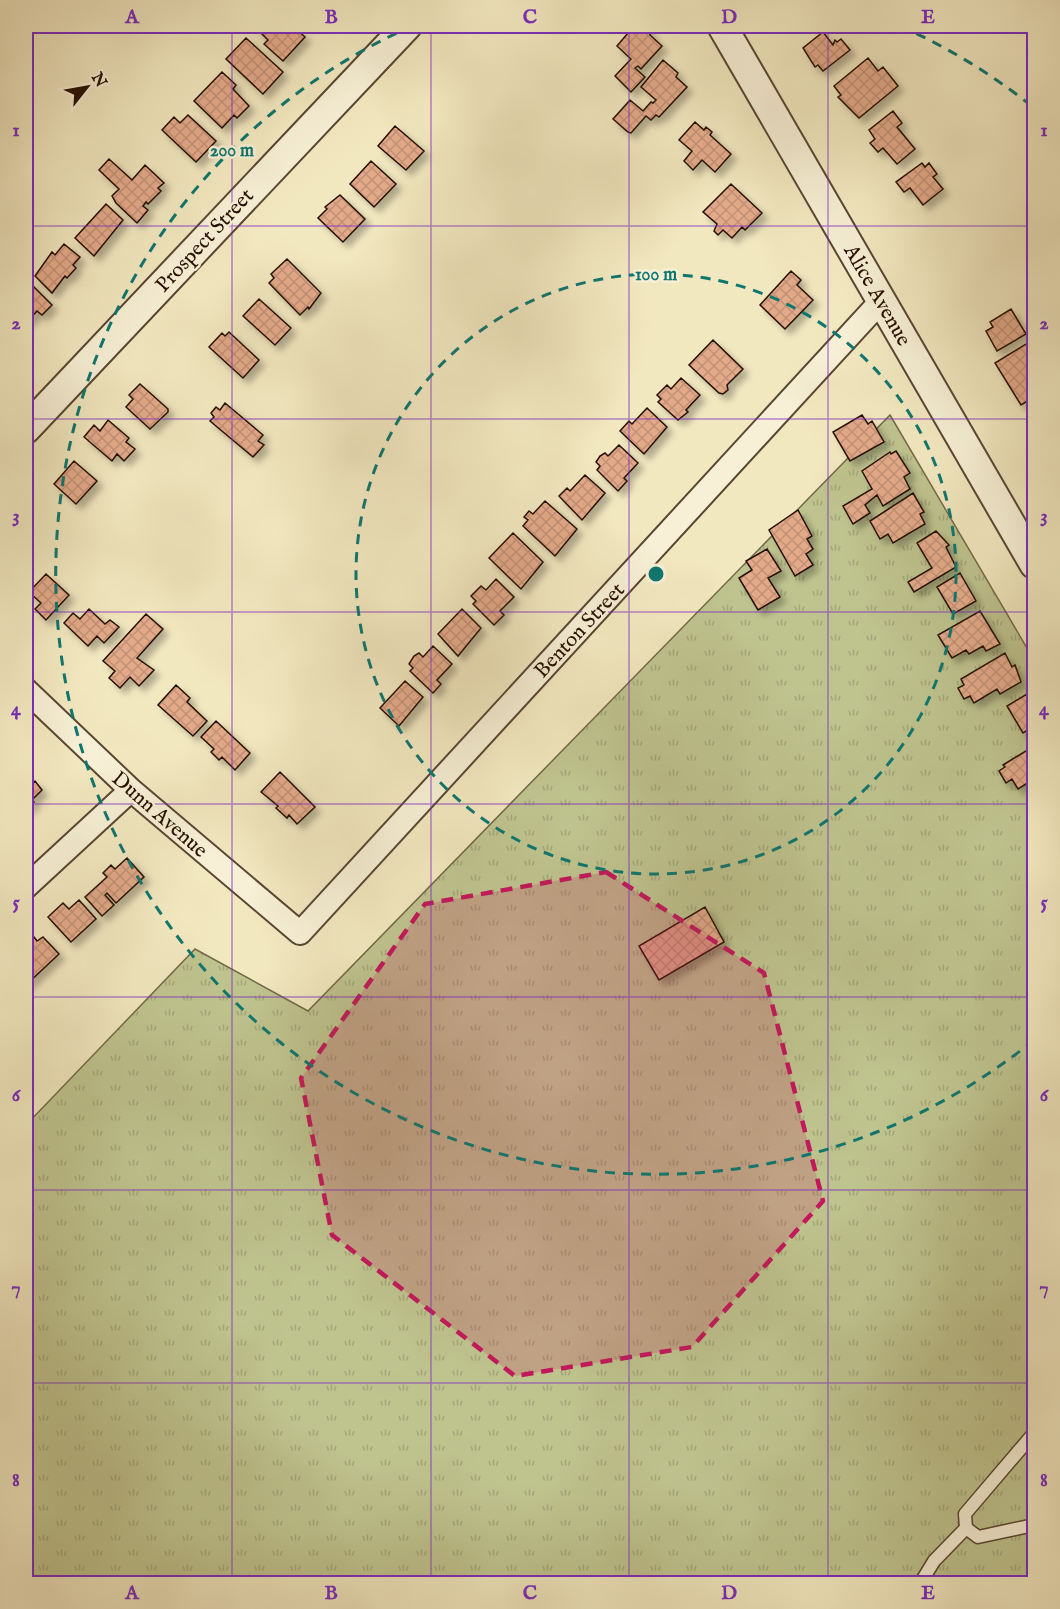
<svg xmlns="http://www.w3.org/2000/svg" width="1060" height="1609" font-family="'IM FELL English',serif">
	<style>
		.grass { fill: url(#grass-tufts); stroke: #726a48; stroke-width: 1.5 }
		.building { fill: url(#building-cross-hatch); stroke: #261001; stroke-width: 1.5; filter: url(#shadow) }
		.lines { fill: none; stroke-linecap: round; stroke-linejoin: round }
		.service-casing { stroke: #594631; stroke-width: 15 }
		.minor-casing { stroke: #594631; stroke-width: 26 }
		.tertiary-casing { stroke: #594631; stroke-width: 32 }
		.service { stroke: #f7f0d6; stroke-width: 12 }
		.minor { stroke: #f7f0d6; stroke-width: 22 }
		.tertiary { stroke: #f7f0d6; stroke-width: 28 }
		.marked { fill: #c2185b; fill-opacity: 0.2; stroke: #c2185b; stroke-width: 4.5; stroke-dasharray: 12 8; stroke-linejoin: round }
		.grid { fill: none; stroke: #7b2cbf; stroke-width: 1.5; stroke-opacity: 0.55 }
		.ring { fill: none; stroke: #0f766e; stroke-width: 3; stroke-dasharray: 10 8 }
		.labels { text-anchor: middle; stroke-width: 5; stroke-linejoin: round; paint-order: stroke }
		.street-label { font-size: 21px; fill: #261001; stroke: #f7f0d6 }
		.centre { fill: #0f766e; stroke: #f7f0d6; stroke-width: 3 }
		.ring-label { font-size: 18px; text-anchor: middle; font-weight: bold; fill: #0f766e; stroke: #f7f0d6; stroke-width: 5; stroke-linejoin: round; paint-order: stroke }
		.neatline { fill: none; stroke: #7b2cbf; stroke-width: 2 }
		.grid-label { font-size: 20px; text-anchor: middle; font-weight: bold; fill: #7b2cbf }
	</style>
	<defs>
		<pattern id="grass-tufts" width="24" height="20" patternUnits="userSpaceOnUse" patternTransform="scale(1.5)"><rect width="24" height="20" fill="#bfc48f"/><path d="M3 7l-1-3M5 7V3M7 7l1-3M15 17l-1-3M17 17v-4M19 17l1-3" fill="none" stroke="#a4a77a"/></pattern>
		<pattern id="building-cross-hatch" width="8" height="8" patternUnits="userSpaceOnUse" patternTransform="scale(1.5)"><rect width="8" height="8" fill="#e3aa8a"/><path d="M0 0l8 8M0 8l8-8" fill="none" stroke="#c39175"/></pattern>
		<filter id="shadow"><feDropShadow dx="5.5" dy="5.5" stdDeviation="3" flood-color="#0004"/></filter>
	</defs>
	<rect width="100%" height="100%" fill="#f2e8c0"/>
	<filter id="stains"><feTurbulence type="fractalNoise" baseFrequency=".00333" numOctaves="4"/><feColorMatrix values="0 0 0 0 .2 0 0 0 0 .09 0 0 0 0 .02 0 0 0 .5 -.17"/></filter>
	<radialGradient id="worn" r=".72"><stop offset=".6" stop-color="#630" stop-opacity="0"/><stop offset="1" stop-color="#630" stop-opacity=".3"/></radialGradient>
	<!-- grass -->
	<path class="grass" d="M890 415 1034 660V1583H26V1125L195 949 308 1011Z"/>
	<!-- building -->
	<path class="building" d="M254 26H293L305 37 283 61 264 44 268 40Z
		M634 26H645L650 30V35L662 46 641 69 638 66 635 68 645 77 631 92 615 76 631 59 617 46Z
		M823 32 833 45 835 40 837 42 841 39 850 50 823 71 818 65 815 67 803 48Z
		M246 38 283 72 263 94 226 59Z
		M868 58 878 71 883 67 898 86 859 118 838 97 841 95 834 86Z
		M663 60 678 73 676 77 687 87 659 117 656 115 651 120 646 116 631 133 628 132 613 119 630 100 643 111 651 102 653 103 656 100 641 87Z
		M222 72 236 85 233 89 249 106 237 118 234 115 222 128 194 101Z
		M893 111 902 123 897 127 915 149 897 164 883 148 878 152 870 143 875 139 869 130Z
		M188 115 216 141 196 162 162 130 174 117 180 123Z
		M695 122 704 130 706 127 712 132 710 135 731 154 715 172 702 160 693 170 684 161 692 151 679 140Z
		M395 126 424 151 406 170 378 146Z
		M109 159 132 180 145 165 164 183 158 188 161 191 148 204 146 202 143 206 148 210 137 223 116 203 112 196 119 189 99 170Z
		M371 161 396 184 374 207 350 184Z
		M922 163 925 167 929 163 937 174 933 177 943 189 923 205 910 188 904 192 896 182Z
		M731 184 762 213 745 230 742 227 732 238 723 230 718 235 714 231 717 224 703 212Z
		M340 195 365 219 343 242 318 218 327 209 325 207Z
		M106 204 123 220 94 256 75 238Z
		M64 244 80 257 73 265 76 268 67 278 65 276 52 293 35 276 52 252 55 255Z
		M287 259 321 293 309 309 308 307 300 315 269 283 274 278 271 274Z
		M791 271 801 280 797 285 813 300 785 329 760 305Z
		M28 281 52 305 42 315 37 311 26 323Z
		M259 299 291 328 275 345 243 316Z
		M1011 309 1026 334 997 351 986 331 993 327 990 322Z
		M229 332 259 360 243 378 209 347 222 333 225 336Z
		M713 340 743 369 727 385 728 390 723 394 719 393 689 365Z
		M1031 341 1034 347V397L1021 405 995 363Z
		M681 378 700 395 686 410 688 412 678 420 658 402 661 399 657 395 667 385 671 389Z
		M140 384 168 409V412L150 429 126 407 133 399 129 395Z
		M225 403 263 435 258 441 264 445 253 457 210 421 214 417 211 413 216 407 220 410Z
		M647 408 667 427 644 454 620 431 629 421 632 424Z
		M862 415 868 424 872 421 884 442 850 461 833 432Z
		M1034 416V431L1028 420Z
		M108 420 129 438 126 442 135 449 124 461 117 454 112 461 84 437 94 425 100 431Z
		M619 445 638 463 624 478 627 481 618 491 597 470 600 466 596 462 600 456 605 453 608 456Z
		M896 451 910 473 904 477 910 489 883 506 877 495 865 505 870 513 853 524 843 506 872 489 862 471 890 452 891 454Z
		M74 461 97 481 76 504 54 484Z
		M585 475 605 493 582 520 559 496 567 488 570 491Z
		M913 493 924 512 920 514 925 524 893 543 888 534 880 539 870 521Z
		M545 501 577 529 555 556 523 526 528 520 524 517 529 511 533 514Z
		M798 510 812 536 807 539 813 549 806 554 813 565 795 576 769 530Z
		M936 531 949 545 946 547 956 567 914 592 908 582 932 568 917 543Z
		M513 533 543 562 521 589 489 558Z
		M767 549 781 571 768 578 780 597 758 610 739 578 752 570 746 561Z
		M960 573 976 601 953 614 937 587Z
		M46 574 69 595 46 620 35 609 41 603 29 592Z
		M496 579 514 597 500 611 504 615 494 625 473 604 476 601 471 596 481 586 486 590Z
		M89 609 105 624 110 620 119 627 104 643 97 636 88 646 64 623 73 613 80 619Z
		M462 609 481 628 458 656 438 634Z
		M980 611 1000 644 986 651 983 646 969 654 966 650 952 658 938 635Z
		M146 614 163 629 137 658 154 670 139 686 130 677 120 688 109 678 115 671 103 661Z
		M433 646 452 664 437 680 441 684 433 693 410 671 413 668 409 664 414 656 419 653 423 657Z
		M1005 653 1012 667 1015 665 1021 682 1000 694 997 689 974 703 970 696 964 699 958 688 964 685 961 679Z
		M405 681 423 697 399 726 380 708Z
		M176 685 190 698 187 702 207 721 193 736 158 705Z
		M1027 694 1034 706V726L1023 733 1007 706Z
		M216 721 250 753 235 770 222 757 219 760 211 752 214 749 201 737Z
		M1034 746V779L1018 789 1012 779 1006 783 999 771 1005 767 1003 765Z
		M280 772 315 807 297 824 289 815 287 818 276 808 278 806 261 792Z
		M26 780 30 785 35 781 42 790 32 800 34 802 27 809Z
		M127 858 144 877 116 903 107 893 105 895 114 905 102 916 85 897 107 877 103 873 111 865 115 869Z
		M79 900 96 919 71 942 48 917 63 903 69 909Z
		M705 907 724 942 659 980 639 946Z
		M34 937 37 941 43 937 59 954 26 985V945Z"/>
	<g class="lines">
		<defs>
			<path id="service" d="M1034 1433 965 1514 966 1528 978 1537 1034 1525
				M920 1584 934 1561 966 1528"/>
			<path id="minor" d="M26 690 131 790 300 933 882 300
				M26 887 131 790"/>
			<path id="tertiary" d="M722 26 1034 564
				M26 429 407 26"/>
		</defs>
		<!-- service casing -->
		<use href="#service" class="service-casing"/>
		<!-- minor casing -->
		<use href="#minor" class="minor-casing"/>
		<!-- tertiary casing -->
		<use href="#tertiary" class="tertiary-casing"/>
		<!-- service -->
		<use href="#service" class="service"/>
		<!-- minor -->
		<use href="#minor" class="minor"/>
		<!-- tertiary -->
		<use href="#tertiary" class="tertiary"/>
	</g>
	<!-- marked area -->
	<path class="marked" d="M606 872 764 973 823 1201 692 1347 515 1376 332 1235 301 1078 425 904Z"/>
	<!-- grid -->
	<path class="grid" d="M232 26V1584M431 26V1584M629 26V1584M828 26V1584M26 226H1034M26 419H1034M26 612H1034M26 804H1034M26 997H1034M26 1190H1034M26 1383H1034"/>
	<!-- distance rings -->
	<g class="ring">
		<circle cx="656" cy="574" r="300"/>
		<path d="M1034 1040A600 600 0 1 1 412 26M900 26A600 600 0 0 1 1034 108"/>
	</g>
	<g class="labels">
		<!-- street labels -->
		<g class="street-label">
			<text transform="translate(204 240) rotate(-47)" y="7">Prospect Street</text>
			<text transform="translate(878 295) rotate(60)" y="7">Alice Avenue</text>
			<text transform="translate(579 630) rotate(-47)" y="7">Benton Street</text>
			<text transform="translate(160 814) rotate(41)" y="7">Dunn Avenue</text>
		</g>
	</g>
	<circle cx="656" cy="574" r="9" class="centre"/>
	<g class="ring-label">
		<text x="232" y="156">200 m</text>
		<text x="656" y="280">100 m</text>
	</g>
	<!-- margin -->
	<rect width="1060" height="1609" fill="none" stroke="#f2e8c0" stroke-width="66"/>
	<!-- north arrow -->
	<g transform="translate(87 87) rotate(59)" stroke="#f7f0d6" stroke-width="4.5" paint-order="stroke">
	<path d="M0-4.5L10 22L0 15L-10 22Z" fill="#261001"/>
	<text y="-9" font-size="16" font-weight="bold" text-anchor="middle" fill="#261001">N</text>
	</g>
	<rect x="33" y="33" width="994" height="1543" class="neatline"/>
	<g class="grid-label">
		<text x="132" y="23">A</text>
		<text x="331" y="23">B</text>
		<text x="530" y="23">C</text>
		<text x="729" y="23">D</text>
		<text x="928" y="23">E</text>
		<text x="16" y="136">1</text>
		<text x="1044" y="136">1</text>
		<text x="16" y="329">2</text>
		<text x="1044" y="329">2</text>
		<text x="16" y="522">3</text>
		<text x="1044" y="522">3</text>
		<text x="16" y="715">4</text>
		<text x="1044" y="715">4</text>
		<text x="16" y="908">5</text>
		<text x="1044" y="908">5</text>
		<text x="16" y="1101">6</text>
		<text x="1044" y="1101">6</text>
		<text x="16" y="1294">7</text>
		<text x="1044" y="1294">7</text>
		<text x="16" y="1486">8</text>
		<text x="1044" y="1486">8</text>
		<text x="132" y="1599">A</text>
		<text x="331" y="1599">B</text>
		<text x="530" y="1599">C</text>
		<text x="729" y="1599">D</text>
		<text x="928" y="1599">E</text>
	</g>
	<rect width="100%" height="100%" filter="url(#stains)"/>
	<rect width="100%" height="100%" fill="url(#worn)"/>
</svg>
